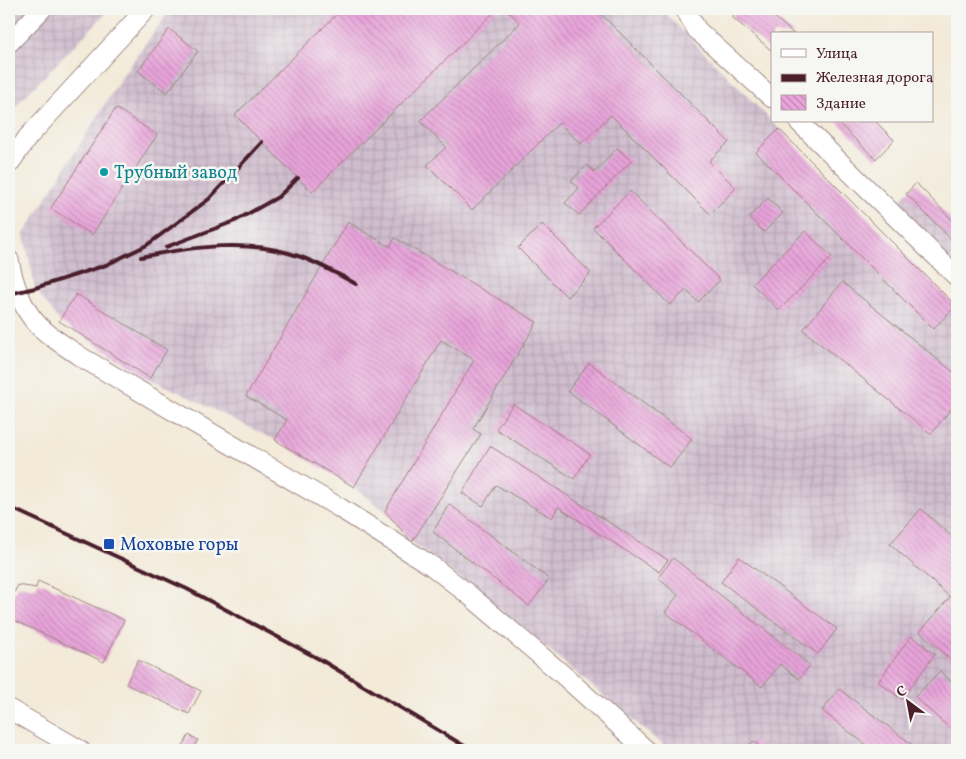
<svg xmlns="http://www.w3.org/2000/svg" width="966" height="759" font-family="Vollkorn,serif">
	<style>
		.industrial { fill: url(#industrial-grid) }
		.building { fill: url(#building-back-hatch) }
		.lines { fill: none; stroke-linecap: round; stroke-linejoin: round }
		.minor-casing { stroke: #9e8482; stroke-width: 21 }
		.minor { stroke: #fff; stroke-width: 19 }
		.rail { stroke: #4a1f2b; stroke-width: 4 }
		.culture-dot { fill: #0f9aa8; stroke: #f6f6f2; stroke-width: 2 }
		.transit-dot { fill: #1a4fb4; stroke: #f6f6f2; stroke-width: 2 }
		.labels { text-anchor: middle; stroke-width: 5; stroke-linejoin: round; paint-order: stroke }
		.culture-label { font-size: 18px; fill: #0d838f; stroke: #f6f6f2; text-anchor: start }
		.transit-label { font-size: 18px; fill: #164399; stroke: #f6f6f2; text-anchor: start }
	</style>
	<defs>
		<pattern id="industrial-grid" width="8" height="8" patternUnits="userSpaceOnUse" patternTransform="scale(1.25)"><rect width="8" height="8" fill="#cfbdce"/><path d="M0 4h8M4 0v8" fill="none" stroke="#b3a2b1"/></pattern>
		<pattern id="building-back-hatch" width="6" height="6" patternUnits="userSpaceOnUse" patternTransform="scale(1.25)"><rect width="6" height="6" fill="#e8a4da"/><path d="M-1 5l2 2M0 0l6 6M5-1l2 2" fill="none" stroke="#be85b1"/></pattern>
	</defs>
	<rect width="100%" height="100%" fill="#f6f6f2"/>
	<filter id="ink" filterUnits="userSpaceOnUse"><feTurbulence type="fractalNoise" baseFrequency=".02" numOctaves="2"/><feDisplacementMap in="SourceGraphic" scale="10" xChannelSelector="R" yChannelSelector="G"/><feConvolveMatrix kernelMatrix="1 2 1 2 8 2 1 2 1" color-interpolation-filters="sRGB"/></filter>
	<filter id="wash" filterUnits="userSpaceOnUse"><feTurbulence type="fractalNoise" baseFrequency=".0096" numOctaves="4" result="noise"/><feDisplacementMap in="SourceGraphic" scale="20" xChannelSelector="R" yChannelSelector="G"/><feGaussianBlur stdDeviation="1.12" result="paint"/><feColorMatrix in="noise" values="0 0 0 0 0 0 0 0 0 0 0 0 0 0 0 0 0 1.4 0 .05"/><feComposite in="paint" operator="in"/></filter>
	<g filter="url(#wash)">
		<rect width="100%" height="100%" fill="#f3ead8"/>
		<!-- industrial -->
		<path class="industrial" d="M9 9H110L9 113Z
			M171 9H661L957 308V750H669L484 596 412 542 385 511 354 487 275 440 150 378 59 321 35 288 24 234 123 75Z
			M916 183 957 225V277L890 211Z"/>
		<g id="blocks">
			<!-- building -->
			<path class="building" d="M342 9H497L312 192 235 115Z
				M506 9H596L729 142 709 161 736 188 710 214 611 115 581 144 559 123 472 210 427 165 446 147 420 121 520 23Z
				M739 9H765L794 34H772V51L732 17Z
				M169 29 198 51 167 93 138 71Z
				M116 108 157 135 92 235 51 208Z
				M836 121H875L894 140 876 159Z
				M779 129 956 306 933 329 756 152Z
				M617 148 631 161 579 215 565 203 579 188 571 181 587 165 595 172Z
				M916 183 957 225V245L906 194Z
				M630 191 720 280 698 302 686 290 670 305 593 228Z
				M768 198 783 213 764 232 749 217Z
				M348 222 390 247 395 238 537 322 473 429 481 434 412 542 385 511 474 360 441 340 354 487 275 440 287 420 246 396Z
				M542 224 591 273 567 297 518 248Z
				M805 231 832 257 779 310 752 284Z
				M842 282 957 375V401L931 434 803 330Z
				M76 294 167 350 150 378 59 321Z
				M589 363 692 439 670 468 568 391Z
				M513 404 590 454 574 479 496 429Z
				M490 446 668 560 659 572 558 507 552 518 496 485 483 506 462 493Z
				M449 504 549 579 529 606 433 532Z
				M921 509 957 541V665L920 632 950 597 890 544Z
				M739 557 837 629 818 654 721 582Z
				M673 558 810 665 799 679 780 664 762 687 665 612 678 595 658 578Z
				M38 581 124 620 104 662 9 618V603L18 585 36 588Z
				M911 636 935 654 902 699 878 682Z
				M138 660 201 691 189 714 126 684Z
				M940 671 957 687V719L949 728 915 697Z
				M839 689 919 750H873L822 711Z
				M189 735 198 740 192 750 182 747Z
				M753 741 766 750H746Z"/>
		</g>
	</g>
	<g filter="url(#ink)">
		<use href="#blocks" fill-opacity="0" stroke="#9e8482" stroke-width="1"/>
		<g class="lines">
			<defs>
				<path id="minor" d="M685 9 697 30 772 98
					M9 43 42 9
					M798 121 957 277
					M9 164 28 137 146 9
					M9 260C13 282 22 308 37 324 49 337 67 347 81 357L340 508 432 566 468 594 562 674 646 750
					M9 709 80 750"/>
			</defs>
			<!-- minor casing -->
			<use href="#minor" class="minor-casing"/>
			<!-- minor -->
			<use href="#minor" class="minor"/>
			<!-- rail -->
			<path class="rail" d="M166 247 235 221 278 197 298 178
				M141 257C192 247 249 238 301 257 320 264 338 274 356 284
				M9 294 35 288 106 265 147 245 209 199 262 142
				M9 507 187 589 321 660 471 750"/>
		</g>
	</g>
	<!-- markers -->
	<circle class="culture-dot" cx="104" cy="172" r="5"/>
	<rect class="transit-dot" x="103" y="538" width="12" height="12" rx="2.5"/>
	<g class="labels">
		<!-- culture labels -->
		<g class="culture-label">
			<text x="114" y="178">Трубный завод</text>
		</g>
		<!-- transit labels -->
		<g class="transit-label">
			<text x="120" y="550">Моховые горы</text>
		</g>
	</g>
	<!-- margin -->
	<rect width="966" height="759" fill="none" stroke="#f6f6f2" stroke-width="30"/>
	<!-- legend -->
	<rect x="771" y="32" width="162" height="90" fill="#f6f6f2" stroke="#b1a0a2"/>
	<rect x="781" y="49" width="25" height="8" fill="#ffffff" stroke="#b1a0a2"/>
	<text x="816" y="58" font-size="15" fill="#4a1f2b">Улица</text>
	<rect x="781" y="74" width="25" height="8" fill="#4a1f2b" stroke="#b1a0a2"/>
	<text x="816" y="82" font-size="15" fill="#4a1f2b">Железная дорога</text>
	<rect x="781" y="95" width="25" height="15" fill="url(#building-back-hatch)" stroke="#b1a0a2"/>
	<text x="816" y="108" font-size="15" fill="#4a1f2b">Здание</text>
	<!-- north arrow -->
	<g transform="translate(908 702) rotate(328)" stroke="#f6f6f2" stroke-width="4" paint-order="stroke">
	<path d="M0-4L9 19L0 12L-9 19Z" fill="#4a1f2b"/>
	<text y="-8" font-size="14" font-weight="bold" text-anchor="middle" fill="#4a1f2b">С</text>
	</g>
</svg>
